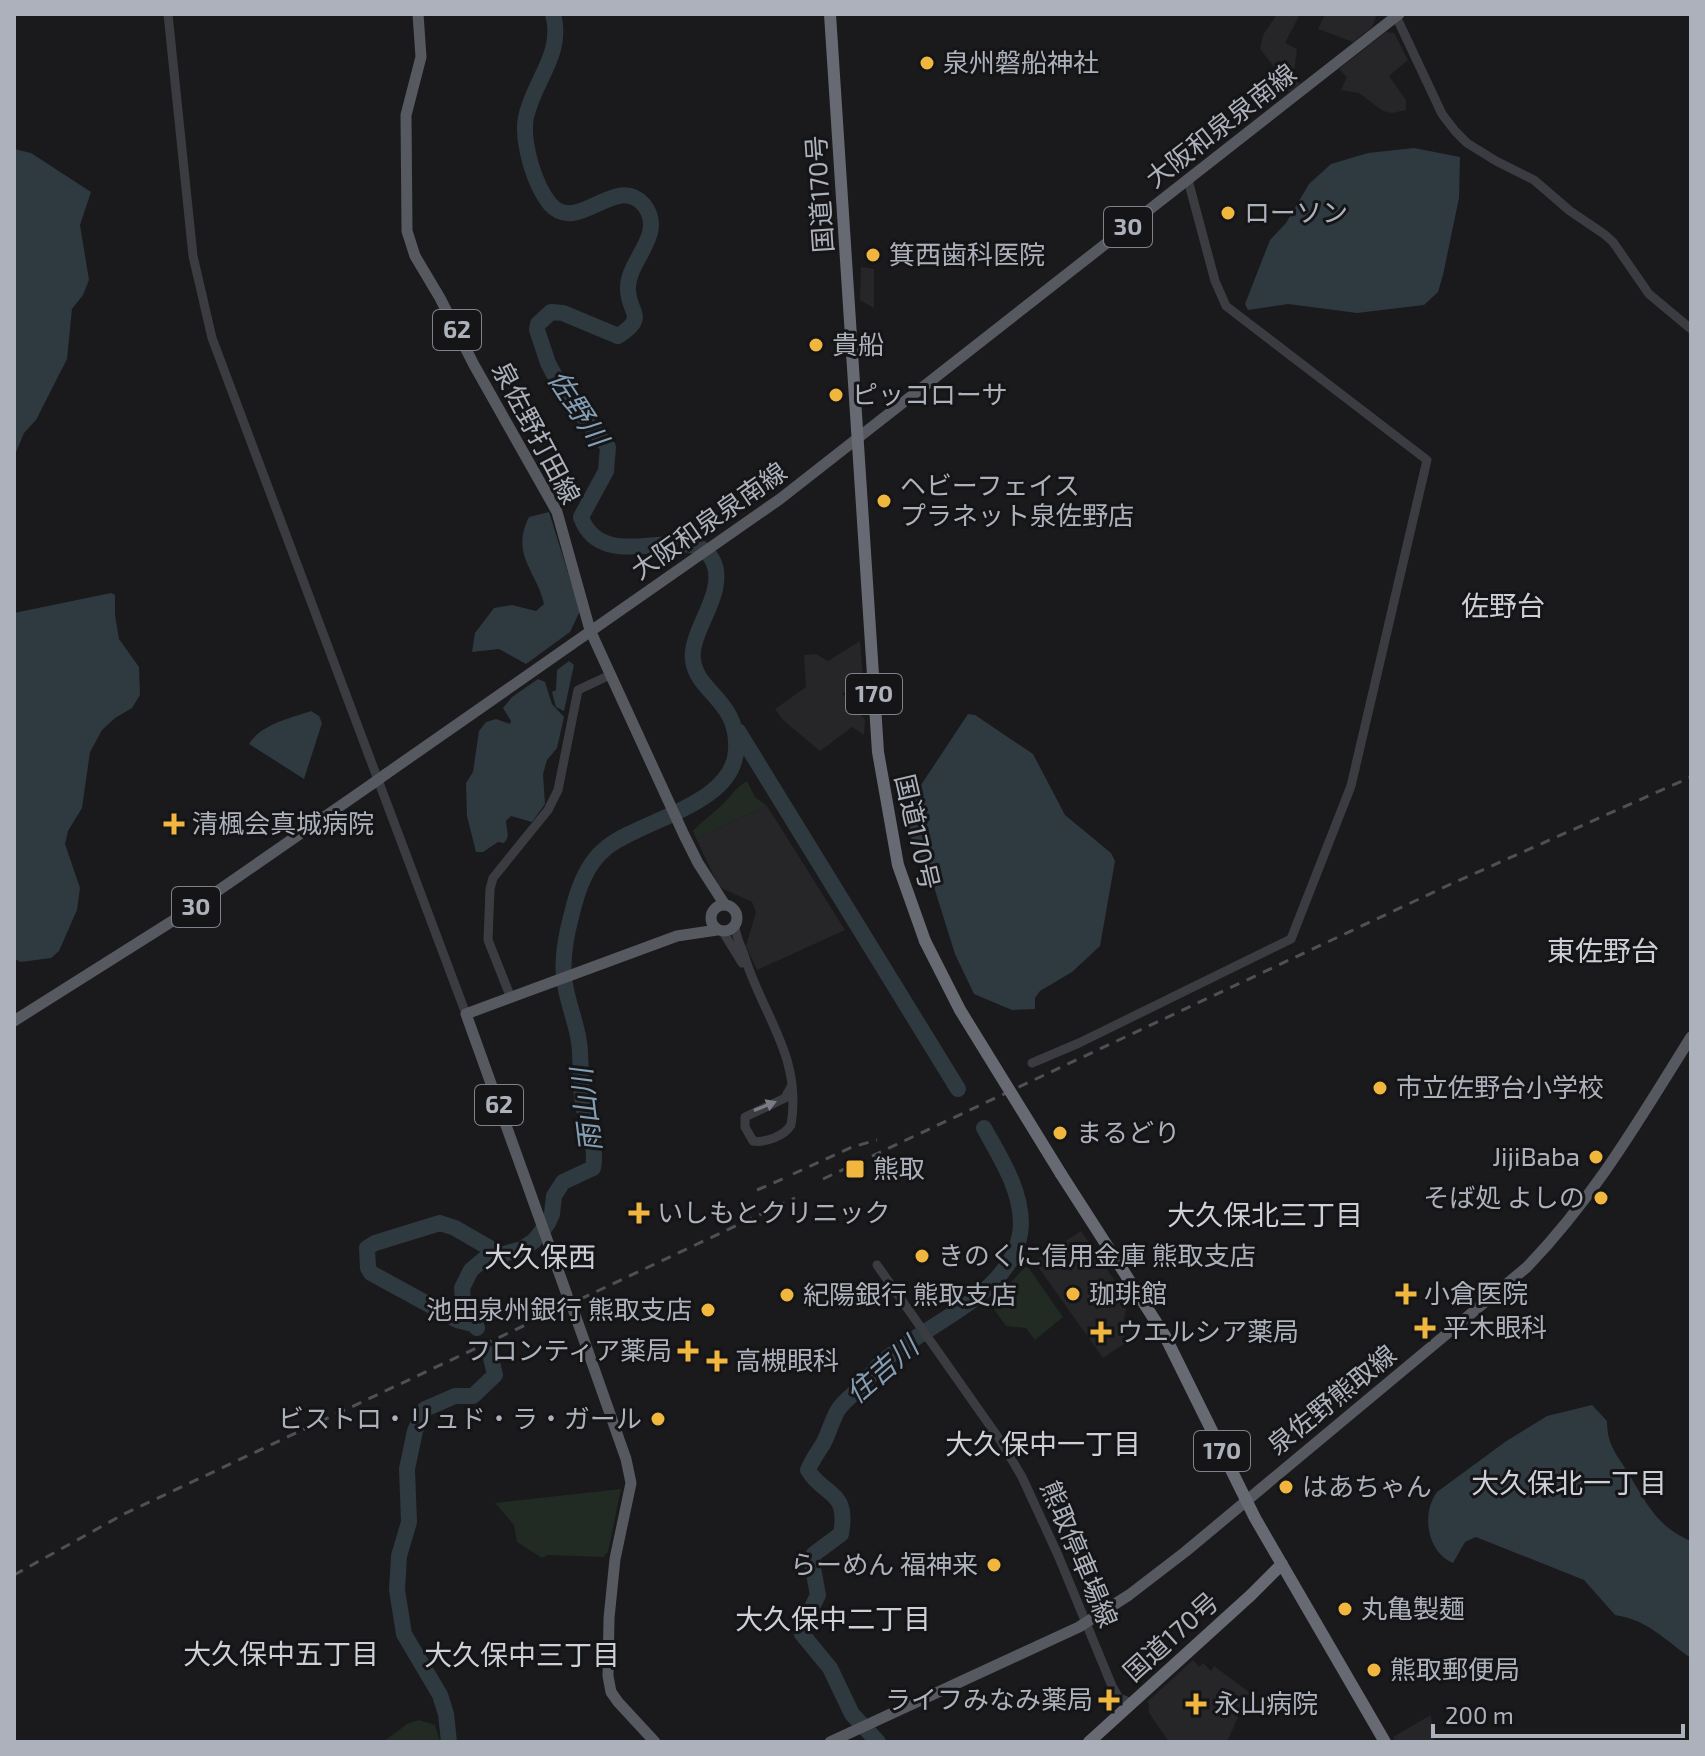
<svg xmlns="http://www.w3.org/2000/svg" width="1705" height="1756" font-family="'Exo 2','Noto Sans JP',sans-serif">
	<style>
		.built { fill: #262629 }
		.green { fill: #212a23 }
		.water { fill: #2f3940 }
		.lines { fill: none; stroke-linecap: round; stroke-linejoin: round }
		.river { stroke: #2f3940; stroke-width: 16 }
		.minor { stroke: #3b3c41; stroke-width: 9 }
		.major { stroke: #575960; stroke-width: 11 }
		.highway { stroke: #676a72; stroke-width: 12 }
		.rail { stroke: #4e5056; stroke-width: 3; stroke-dasharray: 10 8; stroke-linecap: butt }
		.major-bridge { stroke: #575960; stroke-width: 11 }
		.highway-bridge { stroke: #676a72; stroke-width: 12 }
		.oneway { fill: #797c84 }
		.poi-dot { fill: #f0b63e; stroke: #151517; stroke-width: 3 }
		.labels { text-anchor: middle; stroke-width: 6; stroke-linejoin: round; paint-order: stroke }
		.shield { fill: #151517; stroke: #7f828a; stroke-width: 2 }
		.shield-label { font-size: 24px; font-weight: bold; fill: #acb1bb }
		.poi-label { font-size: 26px; fill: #acb1bb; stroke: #151517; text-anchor: start }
		.street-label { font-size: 26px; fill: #acb1bb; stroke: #151517 }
		.water-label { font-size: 28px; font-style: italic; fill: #849eb5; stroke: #151517 }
		.neighbourhood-label { font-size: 28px; fill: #cdd0d7; stroke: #151517 }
	</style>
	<rect width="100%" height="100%" fill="#1a1a1c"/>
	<!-- built -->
	<path class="built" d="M1277 14H1300L1285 43 1297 49 1293 80 1301 84 1289 92 1283 78 1260 49 1263 35Z
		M1325 14H1377L1372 27 1353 42 1318 29Z
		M1386 32 1394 33 1408 60 1389 76 1406 100V110L1392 113 1383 111 1359 93 1341 90 1347 77 1339 69Z
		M861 267 874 269V308L860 300Z
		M860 641 864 690 842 693 865 720 864 735 852 727 820 751 784 721 775 709 806 687 804 655 816 654 828 661Z
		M767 806 845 930 757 970 746 946 756 912 752 902 719 887 696 838Z
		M1081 1231 1128 1300 1124 1318 1125 1343 1103 1358 1036 1264V1260Z
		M1193 1660 1199 1667 1203 1663 1211 1671 1214 1666 1249 1692 1227 1742H1169L1149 1713 1148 1701Z
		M1431 1715 1434 1742H1396L1393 1737Z"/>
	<!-- green -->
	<path class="green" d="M747 781 755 797 767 806 696 838 693 831C702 821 713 814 723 804 731 796 736 787 747 781Z
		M1025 1267H1028L1063 1317 1035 1340 1026 1328 1006 1326 990 1304Z
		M621 1489 608 1552 603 1557 548 1555 542 1558 517 1542 514 1525 495 1503Z
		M419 1720 435 1725 440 1742H383L407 1724Z"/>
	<!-- water -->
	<path class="water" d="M1414 148 1460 157 1459 198 1443 275 1438 292 1424 305 1357 313 1288 304 1248 310 1245 304 1270 240 1286 223 1309 184 1331 164 1368 153Z
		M14 149 31 153 91 192 80 225 89 280 83 295 72 309 67 359 36 420 24 433 14 457Z
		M549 512 580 611 570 632 526 664 499 649 472 652 475 633 494 608 512 605 536 611 544 604C537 571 510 555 529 517Z
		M111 593 115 595V615L119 639 139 667 140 695 132 708 115 718 102 730 90 752 82 808 68 831 65 844 80 888 77 910 59 951 51 958 21 962 14 959V613Z
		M569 661 574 665 564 711 556 707 552 692 556 690 557 670Z
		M538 679 545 682 552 704 564 717 557 748 547 760 543 774 545 804 532 822 511 816 506 821C506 830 511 836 504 843L498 842 483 852H476L467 816 466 783 473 772 479 731 486 722 496 719 510 724 511 721 503 708 512 697Z
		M311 711 319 716 322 723 304 779 249 744C261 724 291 718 311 711Z
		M968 714 975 715 1033 754 1065 815 1111 853 1115 861 1100 946 1072 972 1040 991 1035 998V1009L1012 1010 974 994 955 954 934 887 908 831V812L917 791Z
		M1592 1405 1607 1421C1607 1448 1619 1456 1631 1478 1648 1506 1659 1528 1691 1541V1658C1663 1639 1650 1621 1615 1615L1584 1580 1476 1537 1465 1542 1453 1563C1427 1552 1421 1514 1437 1492L1505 1442 1547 1416Z"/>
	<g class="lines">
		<!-- river -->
		<path class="river" d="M738 731 958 1089
			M476 1325 457 1320 371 1273 368 1268 367 1248 375 1243 440 1223 455 1228 500 1254
			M477 1328 463 1301 462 1288 471 1270 484 1259 522 1249 534 1241 548 1223 552 1214 554 1196 563 1182 593 1168C597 1148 588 1128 584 1109 579 1086 582 1064 579 1042 576 1020 566 1000 564 977 562 958 566 936 571 917 577 892 585 865 606 848 640 820 734 805 736 750 739 700 697 693 693 660 689 631 728 593 713 561 692 517 603 579 581 517L606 471 608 447 565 395 548 363 537 330 538 324 551 312 563 313 618 336C648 317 629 314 628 290 626 261 667 235 644 205 616 172 578 236 550 204 541 193 535 178 531 165 527 151 523 132 526 117 534 80 564 54 553 14
			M449 1742 446 1714 440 1695 404 1634 397 1590 399 1556 409 1522 407 1469 415 1431 425 1409 455 1396H473L495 1375 490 1354
			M878 1742 852 1714 830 1668 802 1634V1627L818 1595 812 1563 814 1554 841 1534C849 1489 824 1497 808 1470 812 1460 818 1452 823 1444 829 1433 832 1420 838 1410 844 1400 856 1393 864 1384 869 1378 873 1371 879 1365 922 1324 1019 1294 1021 1224 1021 1189 1000 1157 984 1128"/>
		<!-- minor -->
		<path class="minor" d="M168 14 193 256 212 338 466 1014
			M1395 14 1442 114 1455 131 1467 143 1496 161 1534 180 1570 211 1604 234 1613 242 1649 294 1691 329
			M735 926C736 939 743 949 746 961 766 1020 802 1059 791 1125 784 1136 766 1143 753 1141L745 1127V1117L785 1098 792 1085
			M723 932 742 963
			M511 998 488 940 490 889 493 878 548 810 558 790 578 690 610 675
			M1032 1063 1079 1043 1291 939 1351 786 1427 460 1226 306 1215 281 1188 180
			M877 1265 1000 1440 1022 1477 1058 1555 1112 1686 1119 1698 1131 1703"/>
		<!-- major -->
		<path class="major" d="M418 14 421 57 406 115 407 231 415 256 440 298 474 365 557 512 590 630 684 835 698 863 725 905
			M386 774 780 499 1399 14
			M711 918a13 13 0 1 1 26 0a13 13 0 1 1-26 0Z
			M14 1021 193 908 372 784
			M567 1295 466 1014 677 936 717 930
			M573 1309 626 1459 631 1483 615 1559 609 1618 608 1676 611 1692 618 1702 655 1742
			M830 1742 1079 1627 1129 1595 1185 1552 1527 1267C1596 1195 1639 1120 1691 1037"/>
		<!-- highway -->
		<path class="highway" d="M830 14 878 752 898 865 925 941
			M1061 1174 1165 1336 1255 1518 1385 1742
			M1089 1742 1251 1595 1282 1564"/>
		<!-- rail -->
		<path class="rail" d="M793 1174 852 1147 877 1140
			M823 1179 1451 884 1691 777
			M757 1190 785 1178
			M14 1575 124 1514 795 1198"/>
		<!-- major-bridge -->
		<path class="major-bridge" d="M372 784 386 774"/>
		<!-- highway-bridge -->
		<path class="highway-bridge" d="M925 941 960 1010 1061 1174"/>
	</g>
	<!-- one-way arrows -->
	<defs><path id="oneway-solid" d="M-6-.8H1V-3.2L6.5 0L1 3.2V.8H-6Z" transform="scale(2)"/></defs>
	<use class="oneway" href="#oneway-solid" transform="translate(765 1106) rotate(-22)"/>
	<!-- markers -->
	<g class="poi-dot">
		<circle cx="927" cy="63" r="8"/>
		<circle cx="1228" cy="213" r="8"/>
		<circle cx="873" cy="255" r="8"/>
		<circle cx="816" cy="345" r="8"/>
		<circle cx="836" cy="395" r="8"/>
		<circle cx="884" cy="501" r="8"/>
		<path d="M170 812h8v8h8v8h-8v8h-8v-8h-8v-8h8z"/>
		<circle cx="1380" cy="1088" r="8"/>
		<circle cx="1060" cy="1133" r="8"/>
		<circle cx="1596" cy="1157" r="8"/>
		<rect x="845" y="1159" width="20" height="20" rx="4"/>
		<circle cx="1601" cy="1198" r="8"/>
		<path d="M635 1201h8v8h8v8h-8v8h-8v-8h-8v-8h8z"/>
		<circle cx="922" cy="1256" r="8"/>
		<circle cx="1073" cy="1294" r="8"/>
		<path d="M1402 1282h8v8h8v8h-8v8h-8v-8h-8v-8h8z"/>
		<circle cx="787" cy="1295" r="8"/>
		<circle cx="708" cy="1310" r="8"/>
		<path d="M1421 1316h8v8h8v8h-8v8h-8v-8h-8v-8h8z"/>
		<path d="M1097 1320h8v8h8v8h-8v8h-8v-8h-8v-8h8z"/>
		<path d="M684 1339h8v8h8v8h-8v8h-8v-8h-8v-8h8z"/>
		<path d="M713 1349h8v8h8v8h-8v8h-8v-8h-8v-8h8z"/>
		<circle cx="658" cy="1419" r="8"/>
		<circle cx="1286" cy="1487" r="8"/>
		<circle cx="994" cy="1565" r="8"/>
		<circle cx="1345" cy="1609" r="8"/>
		<circle cx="1374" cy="1670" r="8"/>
		<path d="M1105 1688h8v8h8v8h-8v8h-8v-8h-8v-8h8z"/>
		<path d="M1192 1692h8v8h8v8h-8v8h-8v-8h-8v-8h8z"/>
	</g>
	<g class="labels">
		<!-- shield labels -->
		<g class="shield">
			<rect x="1104" y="207" width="48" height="40" rx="6"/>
			<rect x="433" y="310" width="48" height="40" rx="6"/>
			<rect x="846" y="674" width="56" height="40" rx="6"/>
			<rect x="172" y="887" width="48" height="40" rx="6"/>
			<rect x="475" y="1085" width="48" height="40" rx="6"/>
			<rect x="1194" y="1431" width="56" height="40" rx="6"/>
		</g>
		<g class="shield-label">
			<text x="1128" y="235">30</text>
			<text x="457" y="338">62</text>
			<text x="874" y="702">170</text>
			<text x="196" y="915">30</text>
			<text x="499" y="1113">62</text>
			<text x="1222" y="1459">170</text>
		</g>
		<!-- poi labels -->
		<g class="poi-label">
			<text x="943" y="72">泉州磐船神社</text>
			<text x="1244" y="222">ローソン</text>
			<text x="889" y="264">箕西歯科医院</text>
			<text x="832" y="354">貴船</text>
			<text x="852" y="404">ピッコローサ</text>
			<text x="900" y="495">ヘビーフェイス<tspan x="900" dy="30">プラネット泉佐野店</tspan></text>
			<text x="192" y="833">清楓会真城病院</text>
			<text x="1396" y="1097">市立佐野台小学校</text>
			<text x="1076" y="1142">まるどり</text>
			<text x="1580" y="1166" text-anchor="end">JijiBaba</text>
			<text x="873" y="1178">熊取</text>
			<text x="1585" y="1207" text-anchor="end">そば処 よしの</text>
			<text x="657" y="1222">いしもとクリニック</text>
			<text x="938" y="1265">きのくに信用金庫 熊取支店</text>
			<text x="1089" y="1303">珈琲館</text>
			<text x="1424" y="1303">小倉医院</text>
			<text x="803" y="1304">紀陽銀行 熊取支店</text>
			<text x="692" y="1319" text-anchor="end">池田泉州銀行 熊取支店</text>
			<text x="1443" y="1337">平木眼科</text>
			<text x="1117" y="1341">ウエルシア薬局</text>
			<text x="672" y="1360" text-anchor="end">フロンティア薬局</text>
			<text x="735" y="1370">高槻眼科</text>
			<text x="642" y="1428" text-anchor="end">ビストロ・リュド・ラ・ガール</text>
			<text x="1302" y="1496">はあちゃん</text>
			<text x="978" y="1574" text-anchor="end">らーめん 福神来</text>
			<text x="1361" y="1618">丸亀製麺</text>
			<text x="1390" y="1679">熊取郵便局</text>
			<text x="1093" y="1709" text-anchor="end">ライフみなみ薬局</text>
			<text x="1214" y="1713">永山病院</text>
		</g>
		<!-- street labels -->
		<g class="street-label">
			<text transform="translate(1221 126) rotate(-38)" y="9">大阪和泉泉南線</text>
			<text transform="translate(820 194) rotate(-94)" y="9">国道170号</text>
			<text transform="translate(536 433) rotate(62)" y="9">泉佐野打田線</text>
			<text transform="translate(709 521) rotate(-35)" y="9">大阪和泉泉南線</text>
			<text transform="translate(917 832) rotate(77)" y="9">国道170号</text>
			<text transform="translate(1332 1400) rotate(-39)" y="9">泉佐野熊取線</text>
			<text transform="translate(1079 1554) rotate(67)" y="9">熊取停車場線</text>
			<text transform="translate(1171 1637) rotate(-42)" y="9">国道170号</text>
		</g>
		<!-- water labels -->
		<g class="water-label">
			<text transform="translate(578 408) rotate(57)" y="10">佐野川</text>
			<text transform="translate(586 1110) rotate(-97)" y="10">雨山川</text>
			<text transform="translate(882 1370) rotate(-41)" y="10">住吉川</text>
		</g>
		<!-- neighbourhood labels -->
		<g class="neighbourhood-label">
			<text x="1503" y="616">佐野台</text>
			<text x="1603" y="961">東佐野台</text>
			<text x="1265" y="1225">大久保北三丁目</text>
			<text x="540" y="1267">大久保西</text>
			<text x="1043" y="1454">大久保中一丁目</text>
			<text x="1569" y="1493">大久保北一丁目</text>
			<text x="833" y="1629">大久保中二丁目</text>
			<text x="281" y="1664">大久保中五丁目</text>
			<text x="522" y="1665">大久保中三丁目</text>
		</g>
	</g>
	<!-- border -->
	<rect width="1705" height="1756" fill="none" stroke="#acb1bb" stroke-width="32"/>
	<!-- scale -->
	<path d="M1433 1724v12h250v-12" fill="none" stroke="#acb1bb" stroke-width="4"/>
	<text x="1445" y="1724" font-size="24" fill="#acb1bb" stroke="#151517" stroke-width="6" paint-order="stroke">200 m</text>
</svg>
